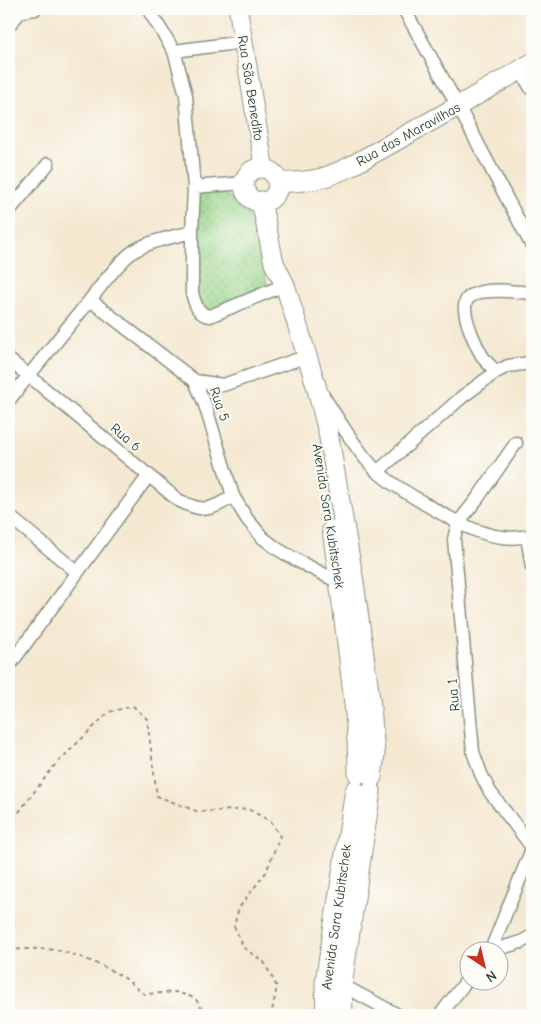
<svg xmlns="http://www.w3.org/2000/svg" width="541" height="1024" font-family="'Comic Neue',sans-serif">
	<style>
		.green { fill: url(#green-dots); stroke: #5a885e }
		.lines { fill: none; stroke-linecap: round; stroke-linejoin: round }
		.street-casing { stroke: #8a9282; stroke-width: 15 }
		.secondary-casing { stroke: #8a9282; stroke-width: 20 }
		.primary-casing { stroke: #8a9282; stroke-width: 21 }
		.path { stroke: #8a9282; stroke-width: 2; stroke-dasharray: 4 4; stroke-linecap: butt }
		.street { stroke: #fff; stroke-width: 12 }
		.secondary { stroke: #fff; stroke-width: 18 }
		.primary { stroke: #fff; stroke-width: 19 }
		.labels { text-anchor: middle; stroke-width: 4; stroke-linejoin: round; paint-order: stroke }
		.street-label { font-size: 14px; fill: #1f3d34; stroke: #fdfcf7 }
	</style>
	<defs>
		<pattern id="green-dots" width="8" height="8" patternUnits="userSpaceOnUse" patternTransform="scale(1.25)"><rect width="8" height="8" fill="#96d388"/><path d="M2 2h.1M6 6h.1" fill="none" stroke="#7aac70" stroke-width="1.8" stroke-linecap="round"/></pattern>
	</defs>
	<rect width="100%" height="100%" fill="#fdfcf7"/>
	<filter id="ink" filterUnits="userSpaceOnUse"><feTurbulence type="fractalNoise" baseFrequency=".02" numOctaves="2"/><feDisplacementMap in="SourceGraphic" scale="10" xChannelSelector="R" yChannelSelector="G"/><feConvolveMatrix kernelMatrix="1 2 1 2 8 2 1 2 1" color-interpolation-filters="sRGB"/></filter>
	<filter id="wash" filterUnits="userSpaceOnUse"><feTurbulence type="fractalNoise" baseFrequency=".0096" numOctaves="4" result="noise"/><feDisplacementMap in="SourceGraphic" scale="20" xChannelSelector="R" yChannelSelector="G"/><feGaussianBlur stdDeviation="1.12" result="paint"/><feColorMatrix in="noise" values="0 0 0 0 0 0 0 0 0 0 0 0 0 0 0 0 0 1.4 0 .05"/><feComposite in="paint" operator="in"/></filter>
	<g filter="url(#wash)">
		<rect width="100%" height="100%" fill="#f4e8d1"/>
		<!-- green -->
		<path class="green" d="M220 192 248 205 258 223 267 286 209 311 196 297 197 194Z"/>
	</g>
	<g filter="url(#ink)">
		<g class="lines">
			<defs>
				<path id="street" d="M404 9 458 106 532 246
					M9 25 21 11 35 9
					M174 51 244 42
					M520 70 532 90
					M194 187 244 183
					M9 211 48 164
					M192 232V293C195 304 198 315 210 316L275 289
					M90 300C101 286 120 260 134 251 152 240 173 237 192 232L194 187 186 95 174 51 148 9
					M9 360 28 375 178 500C203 513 210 511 233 496
					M496 372C493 368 488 364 485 360 477 349 464 320 465 306 465 299 471 295 478 293 493 288 516 292 532 293
					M195 381 223 385 296 360
					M322 394C336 416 349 438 365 458 369 462 373 468 378 472 391 484 407 493 422 502 454 521 493 546 532 535
					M9 400 90 300 195 381 205 405 233 496 247 519 263 538 279 550 298 561 340 583
					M516 443 477 499 458 523 454 539 473 752 481 774 490 792 532 847
					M377 472 462 397 496 372 508 366 523 364 532 363
					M9 516 77 572
					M527 536 532 567
					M9 666 149 475
					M491 951 521 942 532 936
					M490 952 532 849
					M342 985 398 1015
					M440 1015 468 979"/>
				<path id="secondary" d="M238 9 264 168"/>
				<path id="primary" d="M244 185a17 17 0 1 1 34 0a17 17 0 1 1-34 0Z
					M277 183C290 182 304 182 317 179 329 177 340 171 351 166L458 106 532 63
					M261 201 274 263 285 285 316 385 328 432 354 582 371 706 375 754 372 777
					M332 530C338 571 343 611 348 652 353 693 358 733 358 774
					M326 1015 325 982 355 790
					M343 1015 342 985 371 791"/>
			</defs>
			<!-- street casing -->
			<use href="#street" class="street-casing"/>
			<!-- secondary casing -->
			<use href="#secondary" class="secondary-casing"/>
			<!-- primary casing -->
			<use href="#primary" class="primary-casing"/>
			<!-- path -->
			<path class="path" d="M9 825 54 766 109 712 133 706 147 719 157 796 199 812 248 809 270 821 280 836 266 872 239 908 234 926 244 948 264 962 277 987 271 1015
				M9 950C24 949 40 948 55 950 74 953 110 968 126 979 132 984 138 989 144 994L176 992 195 998 206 1015"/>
			<!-- street -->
			<use href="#street" class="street"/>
			<!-- secondary -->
			<use href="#secondary" class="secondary"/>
			<!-- primary -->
			<use href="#primary" class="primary"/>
		</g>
	</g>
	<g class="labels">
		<!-- street labels -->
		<g class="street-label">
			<text transform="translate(251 88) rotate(81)" y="5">Rua São Benedito</text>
			<text transform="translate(408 134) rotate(-29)" y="5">Rua das Maravilhas</text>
			<text transform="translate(220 404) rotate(71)" y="5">Rua 5</text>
			<text transform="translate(126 437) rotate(40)" y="5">Rua 6</text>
			<text transform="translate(329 516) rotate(81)" y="5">Avenida Sara Kubitschek</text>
			<text transform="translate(453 695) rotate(-95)" y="5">Rua 1</text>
			<text transform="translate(336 917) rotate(-82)" y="5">Avenida Sara Kubitschek</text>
		</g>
	</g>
	<!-- margin -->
	<rect width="541" height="1024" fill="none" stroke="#fdfcf7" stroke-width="30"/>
	<!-- north arrow -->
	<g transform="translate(484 966) rotate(145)"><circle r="24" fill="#fdfcf7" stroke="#a4b0a9"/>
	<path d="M0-4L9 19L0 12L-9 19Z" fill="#c8321e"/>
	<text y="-8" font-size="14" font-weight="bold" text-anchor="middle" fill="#1f3d34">N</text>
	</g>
</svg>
